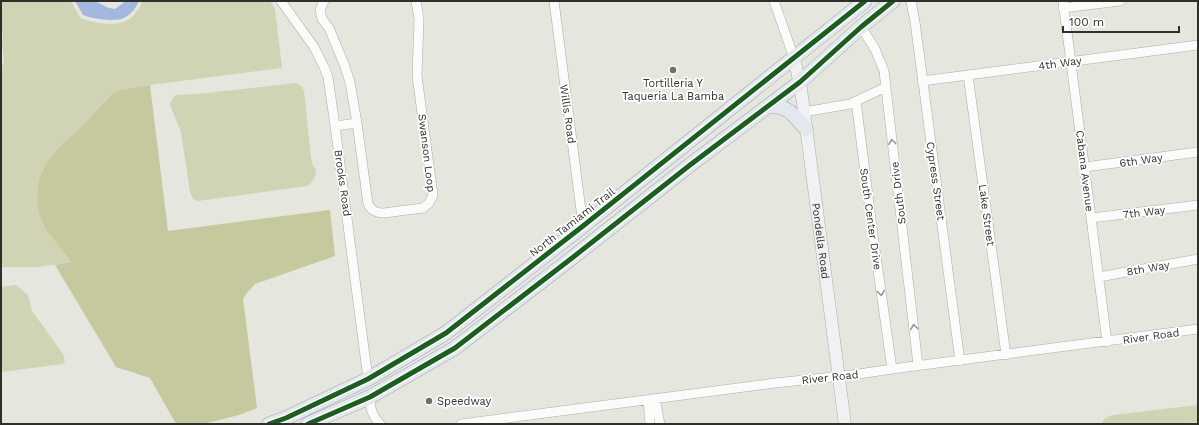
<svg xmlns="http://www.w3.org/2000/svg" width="1199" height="425" font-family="'Work Sans',sans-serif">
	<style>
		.green { fill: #d1d3b5 }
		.forest { fill: #c6c89e }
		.water { fill: #a2b8de }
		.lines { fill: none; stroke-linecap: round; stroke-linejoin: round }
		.minor-casing { stroke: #adaea8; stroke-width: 10 }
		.secondary-casing { stroke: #adaea8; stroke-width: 13 }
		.primary-casing { stroke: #a2a8b1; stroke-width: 15 }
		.minor { stroke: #fbfbfa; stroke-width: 9 }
		.secondary { stroke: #eff1f3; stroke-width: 12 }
		.primary { stroke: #e3e8ed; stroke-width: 14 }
		.cycleway-casing { stroke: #fff; stroke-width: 8 }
		.cycleway { stroke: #1b5e20; stroke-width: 5 }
		.oneway { stroke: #969692 }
		.poi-dot { fill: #6f706a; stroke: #fff; stroke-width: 1.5 }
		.labels { text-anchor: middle; stroke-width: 3.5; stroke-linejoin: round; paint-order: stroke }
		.street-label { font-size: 11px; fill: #30302b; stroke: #fff }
		.poi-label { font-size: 11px; fill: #30302b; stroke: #fff }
	</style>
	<rect width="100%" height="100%" fill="#e5e6de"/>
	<!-- green -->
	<path class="green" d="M1 1H71L80 18C93 23 111 26 124 22 133 19 139 9 143 1H270L275 9 282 68 150 85 119 90 111 95 77 131 58 148 37 202 45 227 71 262 39 267H1V73L4 59 2 45 3 34 1 31Z
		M296 83 302 87 304 91 311 158 313 166 316 169C316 176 314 182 307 186L198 201 193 199 190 192 181 132 170 105 172 99 176 95 197 94Z
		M16 285 28 295 32 311 63 354 65 361 63 364 1 372V287Z
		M1198 405V422L1180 424H1102V422L1105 418 1113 415Z"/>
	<!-- forest -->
	<path class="forest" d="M150 85 168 231 330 210 335 256 255 284 246 294 243 299 257 408 239 415 203 424H176L150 378 116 367 55 265 71 262 45 228 40 216 37 202 39 180 45 166 58 148 77 131 111 95 119 90Z"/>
	<!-- water -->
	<path class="water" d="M75 1H95L109 8 115 9 126 1H139C136 8 131 14 124 18 116 22 92 19 83 15Z"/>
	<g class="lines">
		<defs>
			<path id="minor" d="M281 1 314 47 324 67 328 77 335 126 368 379
				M324 1 320 10 322 19 329 28 344 64 350 82 357 123 368 204C372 211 376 213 384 213L423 208 429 203 433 195 417 76 419 19 416 1
				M554 1 583 226
				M774 1 794 58
				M911 1 915 22 960 361
				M1063 1 1107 342
				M1063 8 1120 1
				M861 27 875 49 884 71 918 365
				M968 75 1006 355
				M922 81 1198 45
				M856 101 873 235 892 369
				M804 112 850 104 886 87
				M335 126 357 123
				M1085 167 1198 152
				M1091 218 1198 205
				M1099 277 1198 259
				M370 397C370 408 372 416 380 424
				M655 399 660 424
				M648 400 650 424
				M461 424 775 383 852 375 892 369 1198 329"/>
			<g id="secondary">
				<path id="s1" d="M794 58 801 89 845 424"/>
			</g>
			<path id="primary" d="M768 106C790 106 792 114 806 129
				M269 424 286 418 368 379 446 333 583 226 865 1
				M308 424 370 397 455 348 572 258 690 165 800 82 861 27 893 1"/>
		</defs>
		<!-- minor casing -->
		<use href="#minor" class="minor-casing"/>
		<!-- secondary casing -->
		<use href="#secondary" class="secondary-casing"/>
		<!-- primary casing -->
		<use href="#primary" class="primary-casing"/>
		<!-- minor -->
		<use href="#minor" class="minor"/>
		<!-- secondary -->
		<use href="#secondary" class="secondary"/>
		<!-- primary -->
		<use href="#primary" class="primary"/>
		<defs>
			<path id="cycleway" d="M269 424 286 418 368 379 446 333 583 226 865 1
				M308 424 370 397 455 348 572 258 690 165 800 82 861 27 893 1"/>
		</defs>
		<!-- cycleway casing -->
		<use href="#cycleway" class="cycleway-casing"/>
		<!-- cycleway -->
		<use href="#cycleway" class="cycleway"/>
	</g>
	<!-- one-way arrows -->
	<defs><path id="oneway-chevron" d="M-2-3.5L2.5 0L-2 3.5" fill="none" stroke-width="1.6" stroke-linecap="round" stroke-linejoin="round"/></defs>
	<g class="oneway">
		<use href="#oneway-chevron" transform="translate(892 142) rotate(-97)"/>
		<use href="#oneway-chevron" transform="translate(881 293) rotate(82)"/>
		<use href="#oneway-chevron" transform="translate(914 327) rotate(-97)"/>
	</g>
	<!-- markers -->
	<g class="poi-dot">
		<circle cx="673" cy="70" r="4"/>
		<circle cx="429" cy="401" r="4"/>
	</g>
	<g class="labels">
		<!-- street labels -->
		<g class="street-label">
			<text transform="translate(1060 63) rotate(-8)" y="4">4th Way</text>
			<text transform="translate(568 114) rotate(82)" y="4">Willis Road</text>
			<text transform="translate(427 153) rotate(83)" y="4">Swanson Loop</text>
			<text transform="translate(1141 160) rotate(-8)" y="4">6th Way</text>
			<text transform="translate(1085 171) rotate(83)" y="4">Cabana Avenue</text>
			<text transform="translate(936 181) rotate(82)" y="4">Cypress Street</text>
			<text transform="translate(343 183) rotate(82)" y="4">Brooks Road</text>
			<text transform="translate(898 193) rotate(-97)" y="4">South Drive</text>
			<text transform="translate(1144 212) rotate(-7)" y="4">7th Way</text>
			<text transform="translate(987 215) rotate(82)" y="4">Lake Street</text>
			<text transform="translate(871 219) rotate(82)" y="4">South Center Drive</text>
			<text transform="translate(572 222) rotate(-38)" y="4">North Tamiami Trail</text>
			<text dy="4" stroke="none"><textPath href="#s1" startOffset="185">Pondella Road</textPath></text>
			<text transform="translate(1148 268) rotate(-10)" y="4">8th Way</text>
			<text transform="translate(1151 336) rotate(-8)" y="4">River Road</text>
			<text transform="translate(830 377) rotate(-6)" y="4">River Road</text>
		</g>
		<!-- poi labels -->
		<g class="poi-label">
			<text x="673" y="87">Tortilleria Y<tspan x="673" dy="13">Taqueria La Bamba</tspan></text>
			<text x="437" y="405" text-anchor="start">Speedway</text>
		</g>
	</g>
	<!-- border -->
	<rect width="1199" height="425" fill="none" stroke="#30302b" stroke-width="4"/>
	<!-- scale -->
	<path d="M1063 26v6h116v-6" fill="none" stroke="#30302b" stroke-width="2"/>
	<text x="1069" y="26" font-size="12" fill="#30302b" stroke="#ffffff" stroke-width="3" paint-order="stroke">100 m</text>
</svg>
